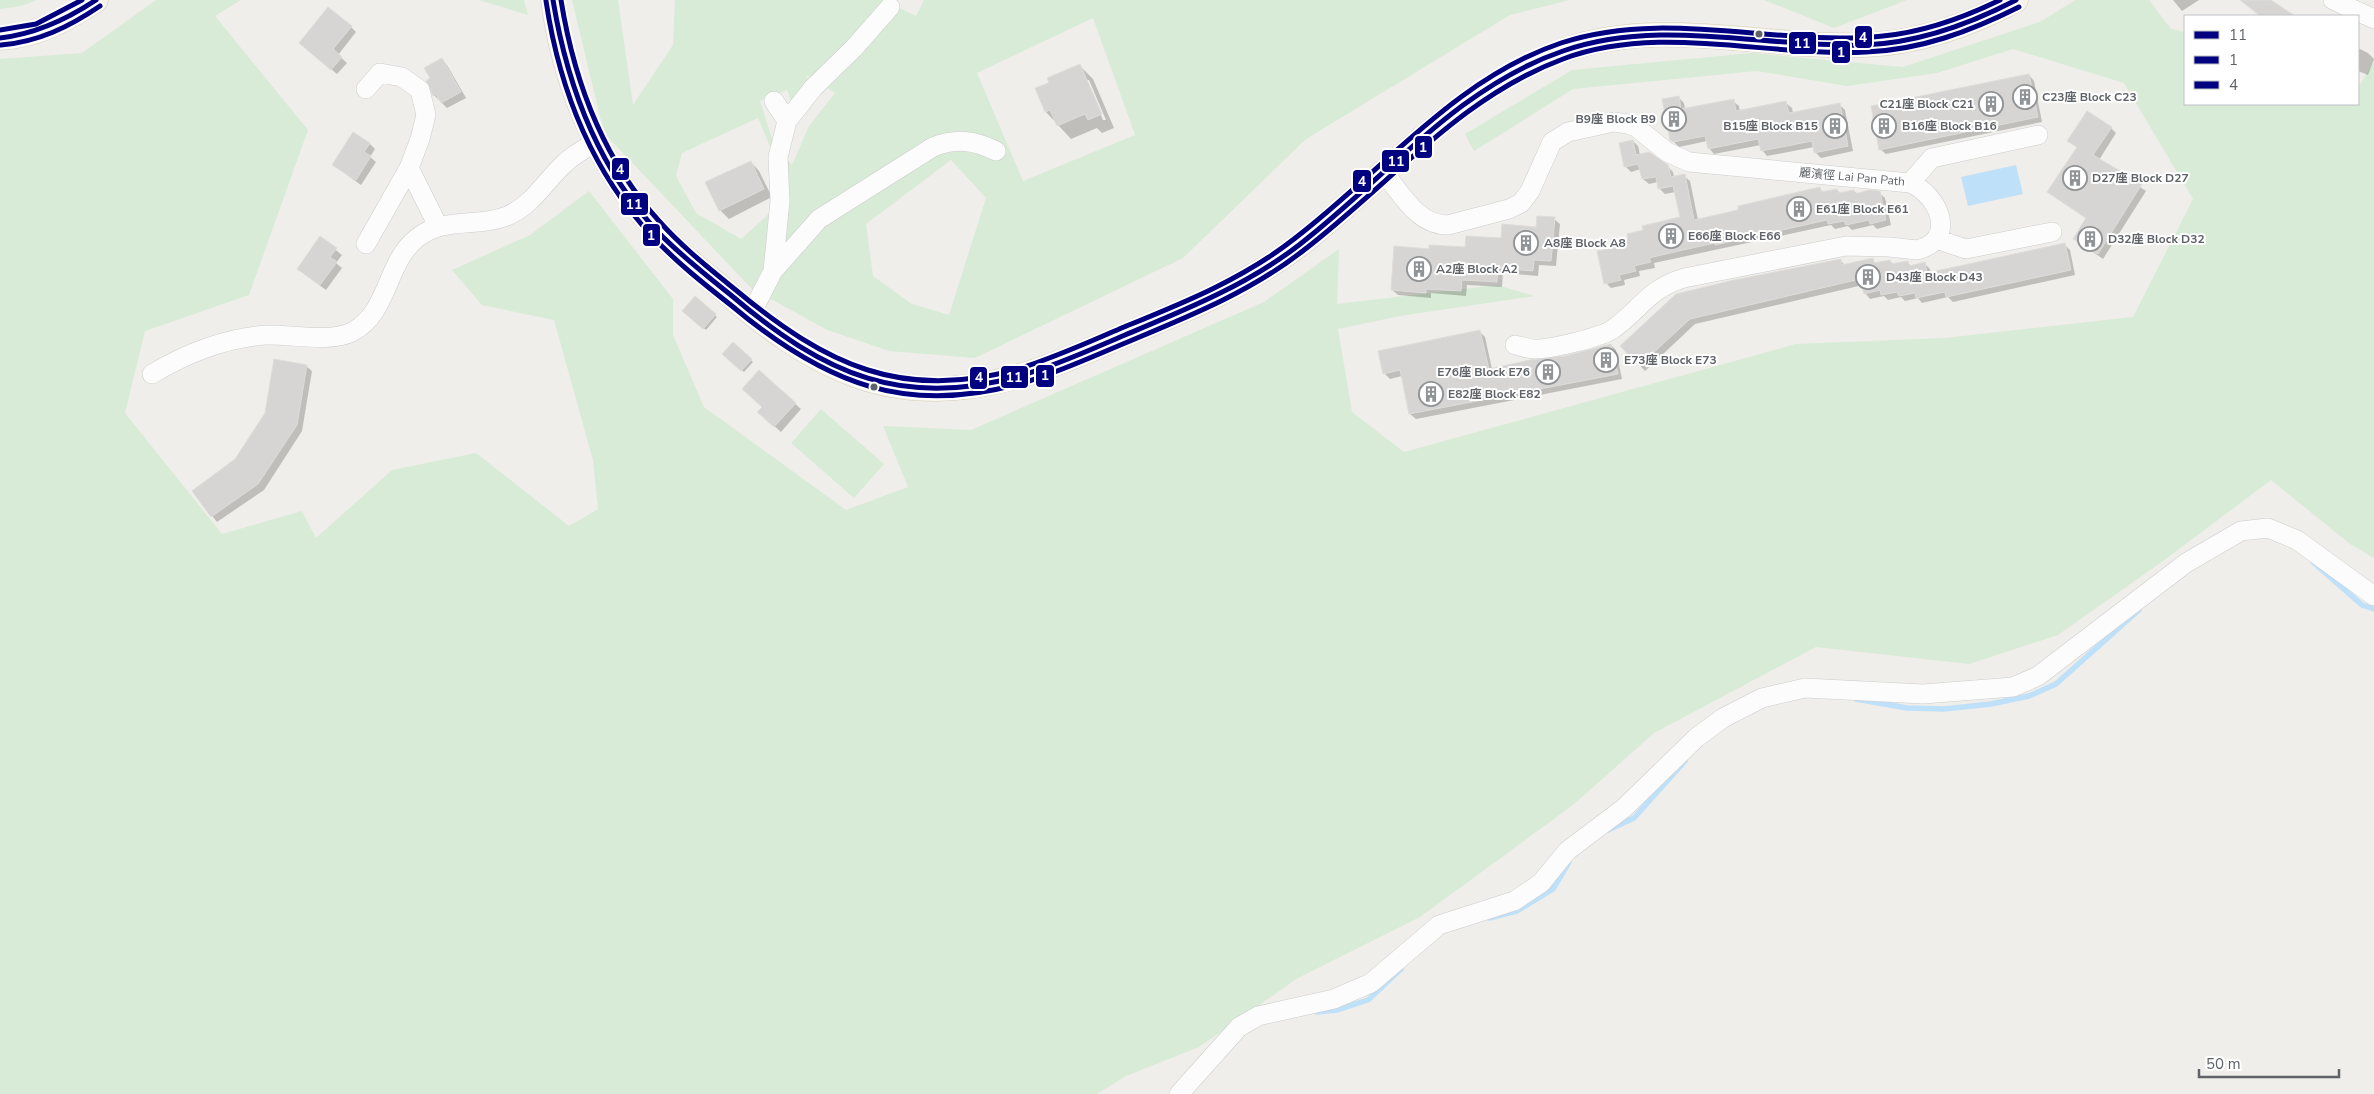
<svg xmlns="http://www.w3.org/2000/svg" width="2374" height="1094" font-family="'Nunito Sans','Noto Sans TC',sans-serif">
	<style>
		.green { fill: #d8ebd6; fill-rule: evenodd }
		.water { fill: #bfe0f9 }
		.shadow { fill: #0003; fill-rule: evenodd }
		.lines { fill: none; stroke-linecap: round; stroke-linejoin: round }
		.stream { stroke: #bfe0f9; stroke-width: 5.5 }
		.building { fill: #d6d5d3; stroke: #deddd9 }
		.minor-casing { stroke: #cbcccc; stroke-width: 20 }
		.major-casing { stroke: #d7ceb8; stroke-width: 25 }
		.minor { stroke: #fdfcfc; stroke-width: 19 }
		.major { stroke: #f4f2e9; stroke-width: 24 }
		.bus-1-casing { stroke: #fff; stroke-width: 9 }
		.bus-2-casing { stroke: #fff; stroke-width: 9 }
		.bus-3-casing { stroke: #fff; stroke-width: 9 }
		.bus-1 { stroke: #000080; stroke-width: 5 }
		.bus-2 { stroke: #000080; stroke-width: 5 }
		.bus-3 { stroke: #000080; stroke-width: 5 }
		.bus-dot { fill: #5f6368; stroke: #fff; stroke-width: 2 }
		.labels { text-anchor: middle; stroke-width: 4; stroke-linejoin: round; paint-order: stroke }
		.poi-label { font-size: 12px; font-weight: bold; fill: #5f6368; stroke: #fff; text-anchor: start }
		.street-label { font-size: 12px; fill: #5f6368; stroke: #fff }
		.line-badge { stroke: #fff; stroke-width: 2 }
		.badge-label { font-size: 14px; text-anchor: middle; font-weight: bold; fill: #fff }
	</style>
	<rect width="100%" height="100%" fill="#efeeea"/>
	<!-- green -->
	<path class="green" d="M0 0H37L21 6 0 9Z
		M156 0H241L215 16 308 130 249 295 145 331 125 413 222 534 302 511 316 538 392 470 476 453 569 526 598 509 593 460 554 320 482 305 452 270 530 235 589 191 673 299V335L704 407 846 510 908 487 883 426 971 430 1264 302 1339 249 1337 304 1497 285 1535 296 1400 316 1338 329 1352 412 1404 452 1796 344 1945 338 2133 317 2193 199 2124 83 2013 49 1937 73 1847 86 1757 71 1573 89 1474 151 1465 134 1572 70 1752 53 1903 67 2042 21 2075 0H2149L2171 29 2185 32V104H2358V88L2374 61V558L2350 544 2271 480 2163 561 2058 635 1969 664 1816 647 1654 733 1573 805 1420 917 1298 978 1199 1047 1126 1076 1097 1094H0V59L82 53Z
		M479 0H524L528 15Z
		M572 0H618L633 105 673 45 675 0H882L916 16 924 0H1570L1510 15 1306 139 1183 258 975 358 889 351 827 330 751 288 604 133ZM1093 18 1135 135 1023 181 977 73ZM807 75 835 93 809 126 792 165 773 142 760 101 787 90 793 107 810 100ZM758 118 773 154V210L741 239 696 213 676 176 682 153ZM951 160 986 198 949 315 912 304 873 276 866 224Z
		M1764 0H1907L1834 28Z
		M821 409 884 464 854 498 791 443Z"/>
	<!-- water -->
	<path class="water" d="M2016 165 2023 194 1968 206 1961 177Z"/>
	<!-- shadow -->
	<path class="shadow" d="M2173 0H2199L2182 11Z
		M351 27 356 32 338 55 347 63 337 74 300 43Z
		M2358 48 2368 53 2374 59 2368 75 2358 71Z
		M442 59 447 65 466 98 447 108 434 95 432 79Z
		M1080 66 1093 79 1114 128 1102 133 1097 128 1071 139 1046 112 1036 89ZM1086 80H1089L1106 120H1103Z
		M2029 75 2034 81 2042 122 1886 154 1880 149Z
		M1678 97 1684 103 1685 110 1733 101 1739 106 1740 112 1786 103 1792 108 1793 113 1839 104 1845 110 1853 151 1821 158 1815 152 1814 147 1767 156 1762 150 1761 145 1714 154 1709 148 1707 141 1679 147 1671 139Z
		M2111 128 2116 133 2099 160 2146 191 2103 259 2074 239 2087 219 2049 192 2078 148 2069 140Z
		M1633 141 1638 146 1640 155 1667 166 1673 172 1674 178 1684 176 1690 181 1698 220 1820 189 1824 193 1837 190 1841 194 1854 191 1858 194 1879 193 1885 198 1891 225 1877 229 1873 225 1852 230 1848 226 1835 229 1831 225 1654 263 1655 268 1639 271 1640 276 1624 280 1625 285 1611 288 1606 283 1615 249 1630 240 1681 218 1675 192 1665 194 1660 189 1658 182 1649 184 1643 179 1641 169 1631 172 1625 166Z
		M370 144 375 149 370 157 376 162 361 185 333 165Z
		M751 162 759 171 772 197 729 219 720 210Z
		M1554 219 1560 224 1556 266 1539 265 1538 276 1503 273 1502 287 1467 285 1466 296 1431 293V298L1398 295 1392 290 1430 250 1466 249 1537 228Z
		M321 238 342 255 336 263 342 268 326 290 304 274Z
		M2064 244 2070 250 2075 275 1953 302 1948 297 1922 303 1918 298 1905 301 1901 297 1888 300 1884 296 1870 299 1865 293 1863 285 1695 324 1645 371 1622 346 1677 295 1840 260 1846 266 1872 260 1877 264 1890 261 1894 265 1907 262 1911 266 1924 263 1930 269 1931 274Z
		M695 298 717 317 706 330 684 311Z
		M1479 331 1485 337 1492 369 1565 357 1611 345 1616 350 1622 379 1416 419 1410 414 1402 376 1390 379 1384 373Z
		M733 344 753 362 744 372 724 354Z
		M306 366 312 371 302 431 264 490 217 522 193 491 236 460Z
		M759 372 801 409 781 432 764 417Z"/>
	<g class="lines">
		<!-- stream -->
		<path class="stream" d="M2313 562 2362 605 2374 609
			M1856 699 1907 708 1944 709 1991 704 2029 696 2056 684 2139 610
			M1608 830 1634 818 1685 761
			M1489 918 1517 911 1553 889 1569 862
			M1317 1012 1337 1010 1368 1000 1401 969"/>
	</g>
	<!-- building -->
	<path class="building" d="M2240 0H2271L2295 16H2260Z
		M328 7 352 26 333 49 342 57 331 70 299 43Z
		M442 58 461 92 441 103 436 94 433 96 426 81 430 78 424 68Z
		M1080 64 1102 114 1088 120 1085 114 1057 126 1050 110 1045 112 1035 88 1049 83 1047 78Z
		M2029 74 2038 117 1879 150 1871 106Z
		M1679 96 1681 109 1734 99 1736 111 1786 101 1789 113 1840 103 1848 146 1814 153 1812 141 1761 151 1758 139 1708 149 1705 136 1673 142 1670 140 1662 99Z
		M2087 111 2112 127 2093 155 2142 184 2098 254 2073 239 2086 218 2047 192 2077 147 2067 141Z
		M353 132 370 143 364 152 371 156 356 180 332 165Z
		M1633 140 1636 155 1649 152 1668 165 1671 177 1685 174 1694 220 1738 210V206L1820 187 1821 192 1837 189 1838 193 1854 190 1855 194 1869 190 1880 191 1886 220 1870 224 1869 220 1846 225 1844 221 1828 224 1827 220 1715 245V243L1683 250 1649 258 1651 262 1634 266 1636 271 1619 275 1621 280 1604 284 1597 251 1613 248 1612 243 1628 239 1627 234 1643 230 1642 226 1680 217 1673 186 1658 189 1656 177 1642 179 1638 164 1624 167 1619 143Z
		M751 161 764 189 719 211 705 182Z
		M1537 216 1555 217 1551 261 1534 260 1533 271 1498 268 1497 282 1462 280 1461 291 1426 289V293L1391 290 1394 246 1429 249V245L1465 247 1466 236 1501 238 1502 224 1536 227Z
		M320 236 337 248 330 257 337 262 320 285 297 269Z
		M2065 243 2071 270 1946 297 1945 292 1916 298 1915 293 1899 296 1897 292 1881 295 1880 290 1864 294 1860 279 1690 319 1639 366 1620 346 1676 294 1734 280 1841 259 1842 265 1873 258 1874 263 1890 260 1891 264 1908 261 1909 266 1925 262 1927 273Z
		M695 296 716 314 703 329 682 311Z
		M1480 330 1489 369 1530 360 1565 356 1611 344 1618 374 1409 414 1400 370 1383 374 1378 351Z
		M733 342 752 359 741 371 722 354Z
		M274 359 307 365 297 425 258 484 211 517 192 491 235 459 265 413Z
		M759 370 796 403 774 427 757 412 762 407 742 389Z"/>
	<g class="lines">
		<defs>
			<path id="minor" d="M2333 0 2374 19
				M366 89 380 73 402 77 420 90 426 115 420 139 409 168 366 244
				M787 121 813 88 854 48 890 7
				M409 168 438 226
				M1384 173C1402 194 1417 225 1448 225L1509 209 1521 203 1530 191 1552 142 1568 132 1614 122 1628 124 1636 127 1667 152 1689 162 1910 183C1939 195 1958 240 1917 250L1889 247 1846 246 1684 278C1648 289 1640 310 1613 329 1603 337 1547 350 1534 349 1528 349 1521 346 1515 345
				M1910 183 1932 158 2038 135
				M1936 239 1966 249 2052 232
				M773 271 780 201 778 157 787 121 774 101
				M751 314 773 271 819 219 933 147C956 138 974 140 996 151
				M152 374C187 353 225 338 266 335 291 334 330 343 352 332 389 313 386 262 417 238 444 216 477 228 507 216 533 205 545 181 565 163 574 154 586 148 597 142
				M1179 1094 1239 1027 1258 1016 1334 999 1371 983 1439 925 1514 901 1541 883 1567 851 1624 808 1696 738 1723 718 1762 698 1805 688 1923 694 2013 687 2038 676 2186 563 2241 531 2268 528 2297 540 2374 596"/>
			<path id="major" d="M553 0C563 79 595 157 646 218 669 246 698 268 725 291 812 367 890 410 1008 379 1048 369 1087 351 1125 335 1186 310 1245 286 1298 246 1384 179 1458 88 1562 51 1660 16 1763 49 1864 45 1918 43 1968 26 2016 0
				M0 38C37 36 65 21 96 0"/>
		</defs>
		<!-- minor casing -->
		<use href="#minor" class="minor-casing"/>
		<!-- major casing -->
		<use href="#major" class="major-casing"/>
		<!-- minor -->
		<use href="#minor" class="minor"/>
		<!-- major -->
		<use href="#major" class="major"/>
		<defs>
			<path id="bus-1" d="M553 0C567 85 598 168 658 232 680 255 707 276 732 296 824 374 904 411 1026 374 1060 364 1092 349 1125 335 1185 310 1247 285 1299 245 1385 179 1457 87 1563 51 1660 17 1763 48 1864 45 1918 43 1968 25 2016 0
				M0 38C36 34 66 20 96 0"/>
			<path id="bus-2" d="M546 1C559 87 591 170 651 235 675 261 704 284 732 306 825 384 909 418 1029 381 1064 370 1096 355 1130 341 1190 316 1252 291 1304 250 1389 185 1460 97 1563 59 1660 23 1765 57 1866 52 1921 50 1971 31 2019 7
				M1 45C38 42 69 27 100 6"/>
			<path id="bus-3" d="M561 0C574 81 603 159 659 221 682 247 710 269 737 291 825 364 902 402 1018 369 1054 358 1089 342 1124 327 1183 303 1243 279 1294 239 1381 173 1454 79 1561 43 1667 8 1775 47 1883 36 1924 32 1963 18 2000 0
				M0 30 36 24 82 0"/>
		</defs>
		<!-- bus-1 casing -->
		<use href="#bus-1" class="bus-1-casing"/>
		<!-- bus-2 casing -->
		<use href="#bus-2" class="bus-2-casing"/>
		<!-- bus-3 casing -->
		<use href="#bus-3" class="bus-3-casing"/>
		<!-- bus-1 -->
		<use href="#bus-1" class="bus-1"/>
		<!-- bus-2 -->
		<use href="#bus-2" class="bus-2"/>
		<!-- bus-3 -->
		<use href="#bus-3" class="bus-3"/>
	</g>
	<!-- icons -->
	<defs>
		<symbol id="building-ring" viewBox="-11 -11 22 22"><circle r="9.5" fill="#fff" stroke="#919496" stroke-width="1.5"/><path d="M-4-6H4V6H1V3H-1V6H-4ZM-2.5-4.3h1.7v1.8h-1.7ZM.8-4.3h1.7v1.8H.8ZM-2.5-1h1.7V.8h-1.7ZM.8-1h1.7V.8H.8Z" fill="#919496"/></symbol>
	</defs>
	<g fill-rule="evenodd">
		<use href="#building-ring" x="2011" y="83" width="28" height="28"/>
		<use href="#building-ring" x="1977" y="90" width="28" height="28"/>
		<use href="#building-ring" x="1660" y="105" width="28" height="28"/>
		<use href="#building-ring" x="1821" y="112" width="28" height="28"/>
		<use href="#building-ring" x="1870" y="112" width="28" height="28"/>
		<use href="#building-ring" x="2061" y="164" width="28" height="28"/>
		<use href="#building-ring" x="1785" y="195" width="28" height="28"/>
		<use href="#building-ring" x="1657" y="222" width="28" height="28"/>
		<use href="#building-ring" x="2076" y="225" width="28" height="28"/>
		<use href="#building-ring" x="1512" y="229" width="28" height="28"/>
		<use href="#building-ring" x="1405" y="255" width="28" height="28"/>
		<use href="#building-ring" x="1854" y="263" width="28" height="28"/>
		<use href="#building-ring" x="1592" y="346" width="28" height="28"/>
		<use href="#building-ring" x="1534" y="358" width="28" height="28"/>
		<use href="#building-ring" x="1417" y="380" width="28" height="28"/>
	</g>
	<!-- markers -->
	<g class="bus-dot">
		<circle cx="1759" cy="34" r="4.5"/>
		<circle cx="874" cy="387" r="4.5"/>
	</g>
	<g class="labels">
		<!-- poi labels -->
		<g class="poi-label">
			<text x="2042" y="101">C23座 Block C23</text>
			<text x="1974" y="108" text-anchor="end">C21座 Block C21</text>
			<text x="1656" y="123" text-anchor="end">B9座 Block B9</text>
			<text x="1818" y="130" text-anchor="end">B15座 Block B15</text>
			<text x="1902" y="130">B16座 Block B16</text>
			<text x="2092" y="182">D27座 Block D27</text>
			<text x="1816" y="213">E61座 Block E61</text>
			<text x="1688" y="240">E66座 Block E66</text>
			<text x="2108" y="243">D32座 Block D32</text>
			<text x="1544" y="247">A8座 Block A8</text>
			<text x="1436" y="273">A2座 Block A2</text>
			<text x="1886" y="281">D43座 Block D43</text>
			<text x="1624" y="364">E73座 Block E73</text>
			<text x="1530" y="376" text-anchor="end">E76座 Block E76</text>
			<text x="1448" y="398">E82座 Block E82</text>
		</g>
		<!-- street labels -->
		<g class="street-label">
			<text transform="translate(1852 177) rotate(5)" y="4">麗濱徑 Lai Pan Path</text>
		</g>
	</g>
	<g class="line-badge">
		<rect x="1854" y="25" width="19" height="24" rx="5" fill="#000080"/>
		<rect x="1788" y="31" width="29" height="24" rx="5" fill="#000080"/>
		<rect x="1831" y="40" width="20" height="24" rx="5" fill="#000080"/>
		<rect x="1414" y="135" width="19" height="24" rx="5" fill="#000080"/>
		<rect x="1381" y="149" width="29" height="24" rx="5" fill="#000080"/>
		<rect x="611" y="157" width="19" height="24" rx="5" fill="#000080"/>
		<rect x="1352" y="169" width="20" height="24" rx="5" fill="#000080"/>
		<rect x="620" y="192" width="29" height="24" rx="5" fill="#000080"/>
		<rect x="642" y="223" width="19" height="24" rx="5" fill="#000080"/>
		<rect x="1035" y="364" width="20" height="24" rx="5" fill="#000080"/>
		<rect x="1000" y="365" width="29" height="24" rx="5" fill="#000080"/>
		<rect x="969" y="366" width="19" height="24" rx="5" fill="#000080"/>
	</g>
	<g class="badge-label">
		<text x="1863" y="42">4</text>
		<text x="1802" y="48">11</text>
		<text x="1841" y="57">1</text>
		<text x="1423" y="152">1</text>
		<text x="1396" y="166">11</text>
		<text x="620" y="174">4</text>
		<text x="1362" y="186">4</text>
		<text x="634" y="209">11</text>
		<text x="651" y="240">1</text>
		<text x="1045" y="380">1</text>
		<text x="1014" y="382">11</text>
		<text x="979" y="382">4</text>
	</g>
	<!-- legend -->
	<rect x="2184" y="15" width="175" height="90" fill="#ffffff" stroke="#bfc1c3"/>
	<rect x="2194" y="31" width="25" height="8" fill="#000080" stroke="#bfc1c3"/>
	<text x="2229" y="40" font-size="15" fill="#5f6368">11</text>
	<rect x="2194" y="56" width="25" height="8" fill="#000080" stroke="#bfc1c3"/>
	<text x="2229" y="65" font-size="15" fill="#5f6368">1</text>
	<rect x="2194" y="81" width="25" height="8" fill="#000080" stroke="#bfc1c3"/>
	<text x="2229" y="90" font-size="15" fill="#5f6368">4</text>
	<!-- scale -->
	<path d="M2199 1069v8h140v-8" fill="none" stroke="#5f6368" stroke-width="2.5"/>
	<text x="2206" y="1069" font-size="15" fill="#5f6368" stroke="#ffffff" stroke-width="4" paint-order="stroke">50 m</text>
</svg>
